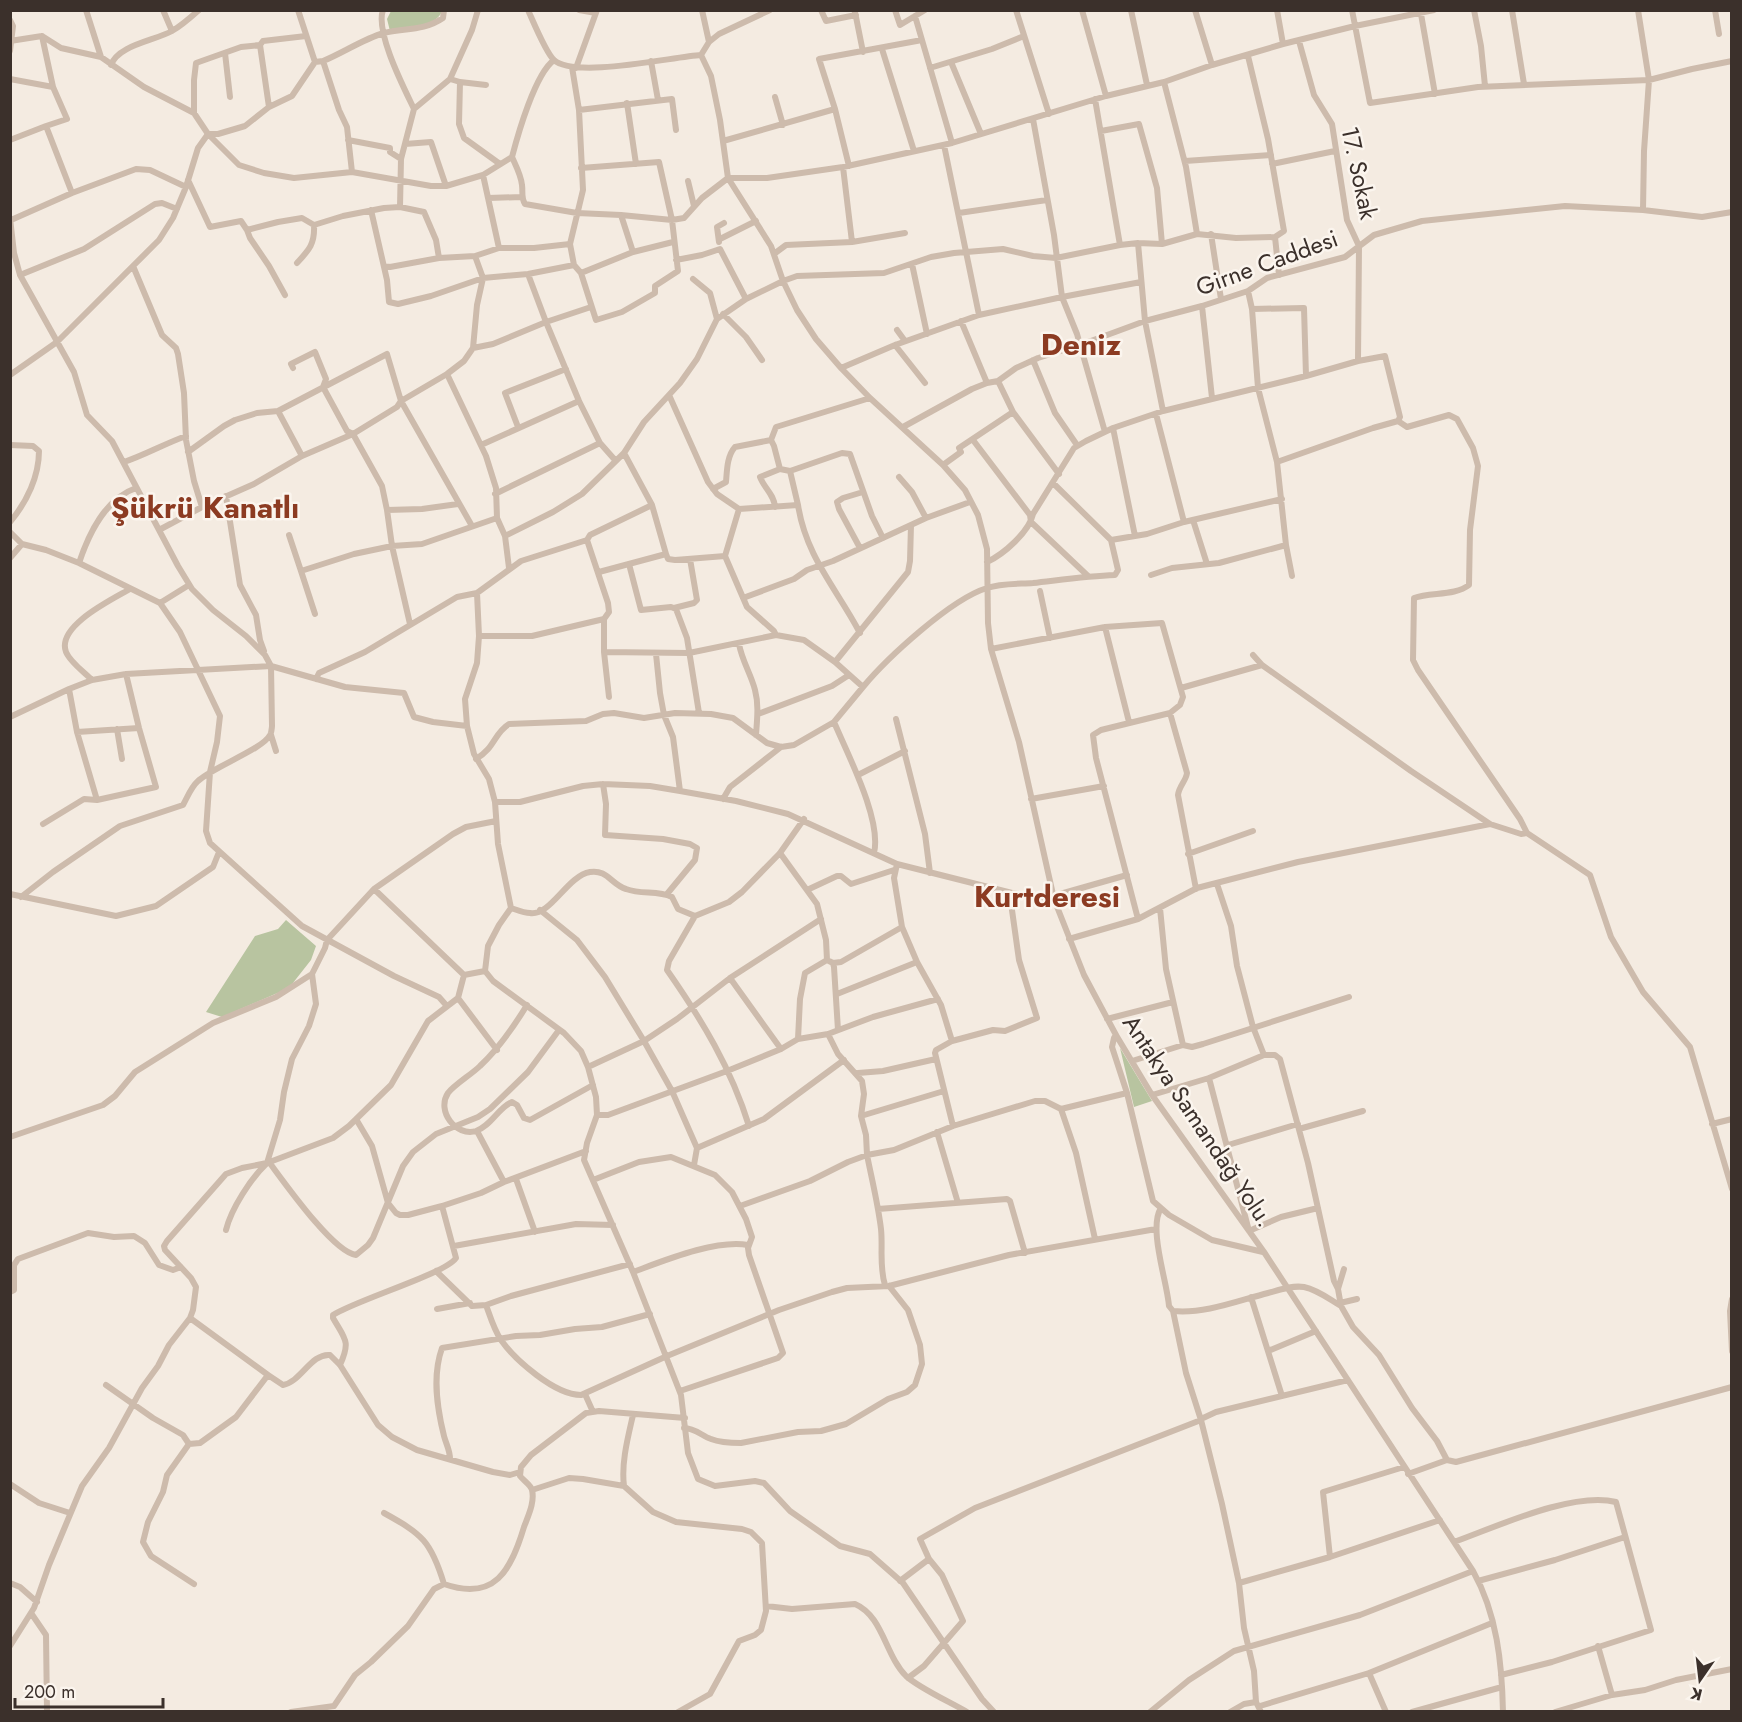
<svg xmlns="http://www.w3.org/2000/svg" width="1742" height="1722" font-family="Jost,sans-serif">
	<style>
		.green { fill: #b8c4a0 }
		.lines { fill: none; stroke-linecap: round; stroke-linejoin: round }
		.minor { stroke: #cdbbac; stroke-width: 6 }
		.labels { text-anchor: middle; stroke-width: 5; stroke-linejoin: round; paint-order: stroke }
		.street-label { font-size: 24px; fill: #3b302b; stroke: #fbf5ee }
		.district-label { font-size: 30px; font-weight: bold; fill: #8c3b22; stroke: #fbf5ee }
	</style>
	<rect width="100%" height="100%" fill="#f4ebe1"/>
	<!-- green -->
	<path class="green" d="M391 11H442C437 27 405 28 390 31L387 19Z
		M286 920 316 946 311 960 289 988 222 1017 206 1012 255 936 278 929Z
		M1120 1048 1152 1101 1134 1107Z"/>
	<g class="lines">
		<!-- minor -->
		<path class="minor" d="M86 10 101 57
			M163 10 172 31
			M298 10 315 62
			M383 10C375 32 404 88 414 109
			M528 10C533 21 546 53 554 60 575 79 671 57 701 55
			M579 10 596 13
			M702 10 709 42
			M821 10 826 21 856 15
			M895 10 900 25 925 10
			M1016 10 1049 114
			M1082 10 1106 96
			M1131 10 1147 85
			M1195 10 1212 65
			M1277 10 1283 44
			M1352 10 1370 103 1478 87 1649 80 1692 69 1732 61
			M1474 10 1481 46 1485 86
			M1512 10 1524 84
			M1638 10 1649 80 1644 151 1643 210
			M1715 10 1719 34
			M855 12 863 52
			M1421 14 1435 94
			M915 16 952 143
			M10 20 13 26 10 51
			M42 36 53 87 67 119 46 126 72 193
			M10 41 42 36 61 48 101 57 144 87 194 113 208 134 239 165 264 173 294 178 352 172 431 186H446L483 175 512 157C518 134 535 74 554 60
			M260 45 263 41 306 36
			M882 49 914 151
			M225 53 230 97
			M701 55 711 76 720 120 728 178 771 246 783 281 797 310 816 339 841 368 870 398 943 465 965 490 978 515 987 549 988 623 991 649 1019 742 1054 899 1084 975 1116 1035 1152 1095 1264 1252 1473 1571C1497 1614 1502 1663 1503 1712
			M701 55 709 42 719 34 770 10
			M1248 56 1268 139 1284 231 1275 237 1279 275
			M323 61 339 110 347 127 352 172
			M651 61 658 100
			M951 62 981 134
			M111 65C118 45 154 41 172 31 181 26 190 18 199 10
			M572 67 579 110 583 190 570 244 574 265 581 273 596 320 622 312 655 293V286L678 271 672 220 659 162 581 168
			M576 68 597 10
			M930 68 992 49 1024 36
			M10 79 53 87
			M450 79 460 82 486 85
			M460 82 459 124 464 138 500 164
			M1164 82 1186 167 1197 234
			M775 97 783 125
			M1095 99 1120 245
			M627 103 636 164
			M579 110 672 99 676 130
			M194 113V80L196 63 241 47 260 45 269 107
			M1033 119 1054 235 1062 297 1077 334 1105 432
			M1101 131 1139 124 1157 188 1162 244
			M10 140 46 126
			M348 140 390 148V152L401 159
			M723 141 835 109
			M405 144 431 142 446 186
			M944 145 979 315
			M512 157C516 166 521 175 522 185 523 192 521 198 525 204L577 213 621 215 672 220 684 218 702 198 728 178H767L843 167 952 143 1106 96 1164 82 1212 65 1283 44 1355 26 1434 10
			M1185 161 1271 155
			M1272 164 1335 151
			M849 166 835 109 819 59 922 40
			M483 175 499 248
			M188 180 210 227 241 221 247 230 278 222 302 218 314 225 343 216 384 208 400 207 424 212 436 240 439 258 475 256 499 248H534L570 244
			M688 181 694 206
			M488 198 522 197
			M400 207 401 159 414 109 450 79 472 30 478 10
			M371 210 387 280 389 302 398 304 431 296 483 278 528 274 574 265
			M959 213 1047 200
			M621 215 633 252
			M10 218 14 253 20 275 74 372 87 415 112 441 178 566 192 589 213 610 246 636 265 655 271 666 345 687 404 693 414 717 433 722 467 726
			M11 220 72 193 136 169 150 170 186 187
			M247 230 250 238 269 266 285 295
			M1211 234 1221 299
			M720 239 756 221
			M719 242 717 227 724 223
			M852 242 905 233
			M1138 243 1145 321 1163 411
			M774 254 786 245 852 242 843 167
			M676 260 702 255 720 249 746 299
			M297 263C309 250 315 244 314 225
			M912 264 927 334
			M133 266 162 335 176 348 178 354 184 393 186 440 194 481 202 507
			M384 266 390 267 439 258
			M581 273 633 252 673 242
			M528 274 546 322 579 401 600 443 615 460
			M20 275 84 249 155 204 162 203 177 209
			M693 279 710 293 717 319
			M1248 291 1252 309 1258 388 1277 462 1373 428 1398 421 1407 427 1449 415 1457 419 1473 448 1478 466 1470 530 1469 585C1455 596 1431 592 1414 598L1413 660 1418 670 1520 819 1527 833 1590 875 1611 937 1643 992 1690 1047 1732 1189
			M1202 306 1212 398
			M1252 309 1304 308 1306 376
			M723 314 746 337 762 360
			M961 321 987 383
			M897 330 905 341
			M895 345 925 383
			M473 348 493 344 546 322 591 307
			M1033 360 1055 413 1077 445
			M1358 361 1385 356 1400 417 1398 421
			M293 368 291 364 315 352 326 379 323 387 347 431 353 434 382 486 387 510
			M841 368 895 345 979 315 1062 297 1141 282
			M447 374 486 456 496 488 497 518 505 536 509 568
			M10 375 57 342 159 240 173 218 186 187 198 148 208 134H218L245 126 269 107 292 96 315 62 323 61C343 53 363 39 384 33 405 28 424 31 443 18L444 10
			M998 381 1013 412 1059 474
			M669 395 708 482 717 494 739 509 798 505C806 557 837 589 860 633
			M278 411 302 456
			M1156 414 1184 522 1282 499
			M518 427 505 393 566 369
			M903 427 972 389 987 383 998 381 1016 368 1038 358 1080 345 1145 321 1202 306 1248 291 1267 278 1345 257 1374 235 1422 221 1565 206 1643 210 1702 217 1732 212
			M1113 428 1135 536
			M771 440 774 446 780 469 790 471 798 505
			M973 440 1030 515 1031 522 1088 576
			M10 445 33 446 39 451C39 476 27 502 10 522
			M481 445 579 401
			M188 452 224 426 235 420 257 413 278 411 387 354 401 401 472 526
			M624 453 652 505 666 554
			M124 462C145 455 164 444 186 436
			M1277 462 1286 545 1292 576
			M943 465 961 452 959 448 1013 412
			M790 471 842 453 850 454 872 516 883 538
			M899 477 912 492 926 518
			M1053 483 1111 540
			M713 489 726 482C727 470 727 456 735 447L771 440 776 427 870 398
			M495 494 600 443
			M226 496 240 585 256 615 260 640 264 651
			M775 507C774 494 764 488 760 477L780 469
			M1193 520 1207 564
			M159 530 202 507 254 484 302 456 353 434 397 407 401 401 447 374 464 361 473 348 477 305 483 278 475 256
			M10 532 22 544 46 550 79 563 160 603 180 632 220 716 217 742 210 772 206 831 210 843 302 926 394 976 439 997 446 1005
			M289 535 301 571
			M505 536 553 512 582 494 624 453 644 422 680 383 697 359 717 319 746 299 783 281 797 276 884 273 931 257 954 253 1003 249 1033 256 1056 258 1120 245 1138 243 1162 244 1197 234 1236 238 1275 237
			M587 540 608 603 609 612 604 619V652L609 697
			M1111 540 1147 534 1184 522
			M860 548 839 509 837 502 843 498 863 492
			M725 556 739 509
			M10 558 22 544
			M987 562C1004 554 1029 532 1033 514L1074 448 1086 441 1113 428 1163 411 1306 376 1358 361 1359 246 1347 220 1332 124 1314 95 1299 41
			M79 563C89 533 105 499 136 488
			M629 564 641 610 671 607 676 609 687 638 699 713
			M599 572 666 554 668 559 675 560 725 556 747 607 774 631 776 635
			M1151 575 1172 568 1219 563 1286 545
			M1040 591 1050 638
			M477 593 479 636 477 663 465 699 467 726 474 754 489 779 495 802 498 844 511 908
			M743 598 794 579 807 570 833 561 926 518 970 502
			M160 603 189 585
			M674 608 694 603 697 600 690 559
			M315 614 301 571 354 554 392 546 422 544 497 518
			M410 624 392 546 387 510 422 509 458 504
			M1105 627 1129 722
			M479 636H532L604 619
			M739 644C742 661 751 674 755 690 759 705 757 720 756 735
			M991 649 1105 627 1162 623 1183 697 1180 705 1170 713 1187 773C1186 781 1179 786 1178 795L1196 889
			M656 654 660 693 664 715 673 737 680 791
			M1253 655 1262 665
			M835 662 908 572 910 561 911 525
			M316 679 319 673 365 652 457 597 477 593 521 561 587 540 590 535 652 505
			M92 680C84 672 70 662 66 652 56 626 113 599 130 589
			M863 687C887 658 951 599 987 588 1001 583 1019 584 1033 583 1060 580 1087 576 1115 575L1118 570 1111 540
			M1181 688 1262 665 1411 771 1490 824 1521 834 1527 833
			M69 689 77 732 97 800
			M758 714 832 686 849 675
			M10 717 69 689 92 680 126 674 271 666 272 726C272 727 271 735 270 735 263 749 213 767 198 781 191 787 187 798 183 805L120 826 53 872 21 897
			M896 719 925 834 930 873
			M834 722C848 755 882 820 874 853
			M117 729 122 759
			M77 732 139 728
			M271 735 276 751
			M476 759C495 748 494 733 509 724L586 721 603 714 614 713 644 718 675 713 711 714 733 718 767 743 781 747 794 745 834 722 863 687 835 662 804 640 776 635 689 653 604 652
			M858 775 905 751
			M603 784 606 804 605 835 663 839 690 844 697 848 695 860 667 894
			M723 799 730 787 781 747
			M1031 799 1104 786
			M495 802H520L583 786 603 784 650 786 680 791 736 801 788 814 897 864 1012 893 1054 899
			M43 824 84 799 97 800 156 787 139 728 126 674
			M780 853 817 904 826 940 827 960 833 963 834 967 838 1030
			M1188 854 1253 831
			M897 864 894 878 902 927 917 962 941 1005 952 1041
			M1217 884 1231 926 1237 966 1253 1027 1264 1055H1275L1280 1059 1308 1163 1334 1281 1338 1289
			M374 889 464 975
			M807 890 837 876H841L851 884 894 870
			M10 894 116 916 156 906 213 867 219 852
			M1053 896 1127 875
			M1160 908 1166 969 1183 1045
			M540 910 577 940 605 977 644 1041 672 1091 697 1148 694 1165
			M1138 919 1096 758 1093 735 1101 730 1170 713
			M1069 939 1138 919 1197 888 1298 862 1490 824
			M833 963 841 962 902 927
			M485 971 488 946 499 925 511 908C517 910 524 913 530 913 551 916 567 876 590 872 607 869 612 885 626 889 642 895 657 890 672 897L678 909 695 916
			M730 978 781 1049
			M837 994 917 962
			M458 998 497 1050
			M527 1005C513 1028 499 1048 480 1066 472 1074 454 1085 448 1093 436 1111 456 1137 476 1131 491 1126 498 1108 512 1102L517 1105 524 1118 530 1120 593 1085
			M1107 1019 1173 1002
			M1116 1035 1114 1038 1112 1047 1127 1093 1153 1201 1169 1215 1212 1240 1263 1252
			M798 1039 800 999 805 973 827 960
			M1132 1061 1183 1045 1192 1047 1203 1044 1349 997
			M588 1067 644 1041 677 1019 730 978 821 919
			M858 1073 883 1071 936 1059
			M1209 1078 1249 1231 1281 1217 1318 1208
			M1152 1095 1209 1078 1264 1055
			M1061 1109 1076 1153 1095 1239
			M597 1115H608L727 1071 781 1049 798 1039 828 1034 873 1017 938 999
			M861 1116 944 1091
			M356 1119 372 1146 388 1203 396 1213 400 1215H408L442 1206 481 1193 504 1182 586 1151
			M1712 1124 1732 1119
			M749 1126C731 1068 702 1020 667 970L669 961 695 916 729 902 742 892 780 853 804 819
			M953 1126 935 1053 936 1050 952 1041 993 1030 1005 1031 1037 1018 1019 960 1011 903 1012 893
			M1299 1129 1363 1111
			M477 1131 504 1182
			M937 1132 958 1203
			M10 1137 103 1105 115 1096 135 1072 213 1023 276 997 312 974 325 948 327 940 374 889 453 834 466 827 496 821
			M1228 1145 1298 1124
			M697 1148 764 1119 844 1060
			M269 1162C284 1182 333 1252 356 1255L368 1245 373 1238 403 1166 413 1152 436 1134 478 1117 490 1109 528 1072 559 1030
			M516 1179 535 1232
			M593 1180 639 1162 671 1157 715 1175 732 1192 746 1219 752 1237 748 1248 749 1255 783 1353 778 1358 680 1391
			M740 1206 810 1181 848 1162 867 1155 866 1135 861 1116 864 1094 862 1081 838 1054 828 1034
			M1161 1208C1148 1228 1167 1281 1169 1306L1173 1311 1186 1373 1201 1420 1222 1504 1239 1583 1244 1628 1254 1671 1256 1702 1261 1712
			M878 1209 1007 1199 1010 1201 1025 1253
			M226 1230C231 1209 251 1178 267 1163L333 1138 349 1126 391 1085 428 1021 458 998 464 975 485 971 493 981 564 1033 581 1051 588 1067 596 1097 597 1115 587 1143 584 1160 633 1272 681 1395 688 1453 698 1479 715 1486 755 1481 764 1483 790 1511 840 1546 870 1554 903 1583 982 1699 994 1712
			M454 1246 576 1224 613 1225
			M1344 1269 1338 1289 1341 1306 1353 1327 1379 1355 1412 1408 1437 1441 1447 1460
			M436 1271 472 1306 486 1305 511 1296 630 1264
			M633 1272C663 1261 716 1239 748 1245
			M885 1285C879 1266 883 1248 881 1229 878 1204 872 1180 867 1155L894 1150 953 1126 1035 1101H1045L1061 1109 1127 1093
			M10 1292 14 1290V1265L18 1259 88 1233 114 1237 134 1236 145 1243 159 1265 173 1270 181 1267
			M1251 1297 1282 1396
			M1732 1299 1730 1311 1732 1351
			M1340 1303 1357 1299
			M486 1305C490 1316 494 1330 501 1340 515 1360 555 1395 581 1395L667 1356 779 1310 832 1292 847 1288 889 1286 1009 1255 1156 1229
			M437 1309 470 1303
			M1173 1311C1205 1314 1237 1301 1268 1293 1279 1290 1292 1285 1304 1287 1318 1290 1329 1299 1341 1306
			M190 1318 268 1375 283 1385C301 1382 311 1353 330 1355L340 1365 378 1425 392 1437 417 1450 493 1472 510 1475 520 1472
			M1268 1351 1316 1331
			M340 1365C351 1341 345 1339 333 1318V1315C356 1300 447 1273 456 1258L442 1206
			M106 1385 153 1418 183 1435 189 1444
			M585 1394 593 1412
			M1201 1419 1216 1412 1348 1380
			M684 1428C695 1428 702 1436 711 1439 721 1443 731 1443 741 1443L798 1432 821 1431 846 1424 888 1399 907 1392 915 1385 922 1364 920 1345 908 1310 889 1286
			M189 1444 167 1475 163 1492 148 1522 143 1542 151 1556 194 1584
			M189 1444 200 1443 236 1417 268 1375
			M450 1459C450 1450 446 1444 444 1436 437 1408 432 1376 442 1348L516 1336 540 1335 575 1329 602 1327 650 1314
			M1408 1474 1447 1460 1456 1462 1732 1387
			M10 1484 39 1503 70 1513
			M624 1486C621 1463 628 1437 633 1415
			M532 1490 569 1478 583 1479 624 1486 653 1512 676 1522 742 1529 751 1532 762 1543 766 1611 761 1630 755 1635 739 1641 710 1694 678 1712
			M384 1513C422 1534 431 1541 444 1584
			M1454 1542C1496 1527 1573 1491 1616 1502L1651 1630 1552 1662 1501 1675
			M1330 1557 1323 1492 1404 1467
			M900 1581 929 1559
			M1478 1581 1555 1560 1625 1537
			M10 1583 20 1587 37 1602
			M1239 1583 1330 1557 1440 1520
			M766 1606 792 1609 855 1604C883 1616 885 1655 906 1676 919 1688 950 1702 967 1712
			M31 1613 46 1635 47 1712
			M10 1646 34 1608 49 1565 82 1486 109 1448 142 1388 158 1366 169 1345 190 1318 193 1310 196 1287 191 1278 165 1250 164 1246 167 1241 226 1174 242 1168 267 1163 280 1120 284 1092 292 1059 309 1026 316 1004 312 974
			M1598 1646 1612 1695
			M1369 1673 1386 1712
			M908 1678 924 1666 963 1621 942 1575 929 1559 920 1539 975 1508 1201 1420
			M1260 1706 1369 1673 1492 1623
			M291 1712 334 1706 355 1675 371 1662 408 1626 434 1589 444 1584C495 1602 511 1570 524 1527 528 1516 535 1502 532 1490 531 1485 524 1481 520 1476L521 1467 531 1455 586 1413 599 1411 685 1418
			M1150 1712 1189 1680 1234 1651 1360 1615 1473 1571
			M1230 1712 1244 1704 1256 1702
			M1412 1712 1502 1687
			M1555 1712 1612 1695 1645 1690 1676 1680 1732 1669"/>
	</g>
	<g class="labels">
		<!-- street labels -->
		<g class="street-label">
			<text transform="translate(1359 173) rotate(78)" y="8">17. Sokak</text>
			<text transform="translate(1267 263) rotate(-20)" y="8">Girne Caddesi</text>
			<text transform="translate(1198 1121) rotate(56)" y="8">Antakya Samandağ Yolu.</text>
		</g>
		<!-- district labels -->
		<g class="district-label">
			<text x="1081" y="355">Deniz</text>
			<text x="205" y="518">Şükrü Kanatlı</text>
			<text x="1047" y="907">Kurtderesi</text>
		</g>
	</g>
	<!-- border -->
	<rect width="1742" height="1722" fill="none" stroke="#3b302b" stroke-width="24"/>
	<!-- north arrow -->
	<g transform="translate(1700 1680) rotate(194)" stroke="#fbf5ee" stroke-width="4.5" paint-order="stroke">
	<path d="M0-4.5L10 22L0 15L-10 22Z" fill="#3b302b"/>
	<text y="-9" font-size="16" font-weight="bold" text-anchor="middle" fill="#3b302b">K</text>
	</g>
	<!-- scale -->
	<path d="M15 1698v9h148v-9" fill="none" stroke="#3b302b" stroke-width="3"/>
	<text x="24" y="1698" font-size="18" fill="#3b302b" stroke="#fbf5ee" stroke-width="4.5" paint-order="stroke">200 m</text>
</svg>
